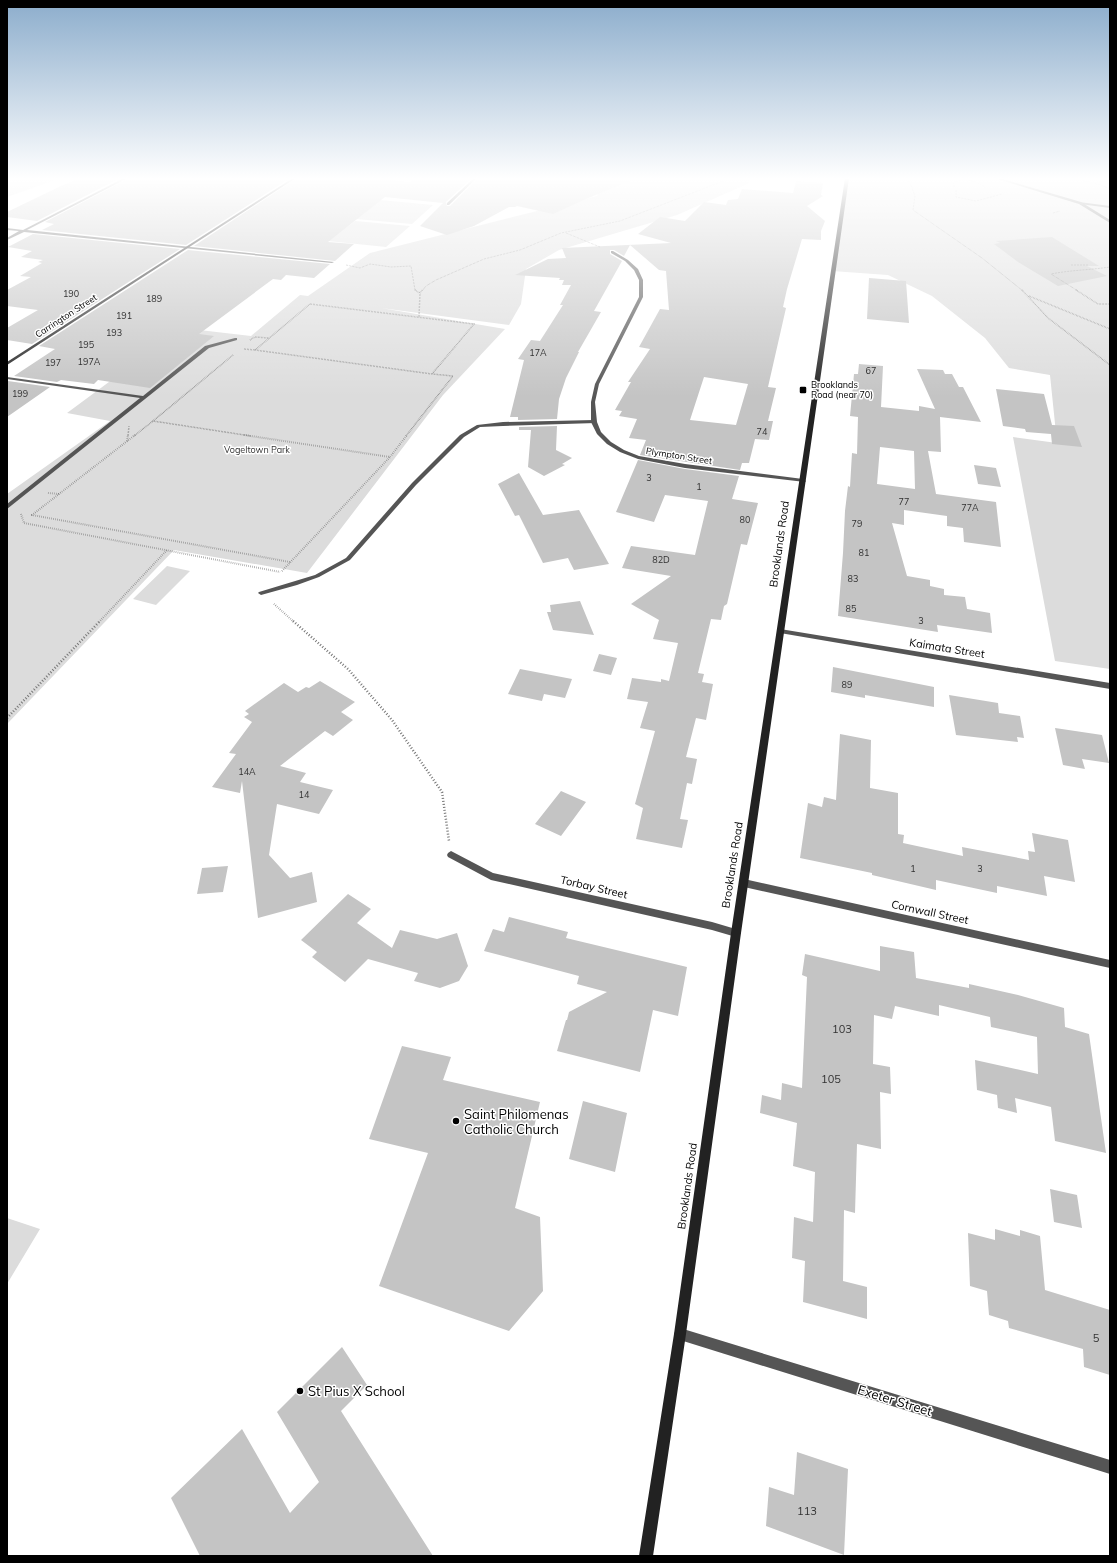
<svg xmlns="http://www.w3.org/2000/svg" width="1117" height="1563" font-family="Mulish,sans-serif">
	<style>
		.green { fill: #dcdcdc }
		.building { fill: #c4c4c4; fill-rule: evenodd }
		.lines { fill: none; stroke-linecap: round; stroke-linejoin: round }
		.path-far3 { stroke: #777; stroke-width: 1; stroke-dasharray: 0.5 1; stroke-linecap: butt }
		.path-far2 { stroke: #777; stroke-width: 1.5; stroke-dasharray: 0.5 1; stroke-linecap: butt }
		.path-far1 { stroke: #777; stroke-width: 2; stroke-dasharray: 0.5 1.5; stroke-linecap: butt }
		.path { stroke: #777; stroke-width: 2.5; stroke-dasharray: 1 2; stroke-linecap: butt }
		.lane { fill: #555; fill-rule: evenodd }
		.street { fill: #555; fill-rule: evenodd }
		.secondary { fill: #222; fill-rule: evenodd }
		.poi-dot { fill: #000; stroke: #fff; stroke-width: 1.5 }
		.labels { text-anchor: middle; stroke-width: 3; stroke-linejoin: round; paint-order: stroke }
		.number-label { font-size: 9px; fill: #313131 }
		.far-street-label { font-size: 9px; fill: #000; stroke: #fff }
		.far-poi-label { font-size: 9px; fill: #000; stroke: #fff; text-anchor: start }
		.far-park-label { font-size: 9px; fill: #333; stroke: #fff }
		.street-label { font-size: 11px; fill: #000; stroke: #fff }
		.near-number-label { font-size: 11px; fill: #313131 }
		.near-poi-label { font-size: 13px; fill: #000; stroke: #fff; text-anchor: start }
		.near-street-label { font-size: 13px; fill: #000; stroke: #fff }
	</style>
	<rect width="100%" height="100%" fill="#fff"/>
	<!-- green -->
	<path class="green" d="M7 178H61L7 197Z
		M605 178H753L747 184 677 215 559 250 526 269 521 304 509 325 381 308 505 329 443 395 307 573 174 550 7 724V494L110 421 67 413 182 328 251 336 300 295 308 296 370 253 597 196Z
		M847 178H1110V669L1055 661 1013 437 1057 443 1050 375 1009 368 985 338 932 296 888 275 832 271Z
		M380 200 433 205 412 224 356 219Z
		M355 221 410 226 386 247 328 241Z
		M167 566 190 571 156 605 133 599Z
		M7 1218 40 1229 7 1284Z"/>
	<!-- building -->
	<path class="building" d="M81 178H120L37 221 7 217V212L63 185Z
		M129 178H290L186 245 42 230 54 224 45 222Z
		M297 178H365L410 182 414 178H472L446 202 447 206H450L478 178H637L586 199 553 214 517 206 515 207H509L474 226 447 235 420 226 443 203 385 197 328 242 354 244 335 261 194 246Z
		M796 181 823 183 821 195 823 196 807 206 825 221 821 231V240L802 239 787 289 783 307 786 308 768 387 776 388 768 421H773L769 440 755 439 749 463H742L740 470 640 455 646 440 629 438 637 419 619 416 622 411 615 410 631 382H628L650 349 639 347 660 309 669 310 666 271 659 270 630 245 624 256 614 250H610V254L622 261 594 311 601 312 578 352H579L566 378 559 399 557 419 518 420V417H510L524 360 518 359 531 340 540 341 563 305H560L571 285H562L564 280H559L560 278 515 275 548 259 566 258 562 248 671 243 638 234 660 217 685 221 704 202 726 205 728 200 738 199 742 189 793 193ZM704 377 748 384 736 425 690 420Z
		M33 234 180 249 32 344 7 340V328L38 310 7 306V290L31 277 20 276 42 263 38 262 43 260 21 257 32 251 8 247Z
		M1052 237 1099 266H1087L1107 276 1058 286 1018 262 994 244 1000 243 996 241Z
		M188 250 330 264 314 278 286 275 281 280 273 279 199 334 214 336 150 388 98 380 94 384 61 380 57 382 14 376 55 349 39 346Z
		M869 278 906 281 909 323 867 319Z
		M859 364 883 366 881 407 919 411V406L935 409 917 369 943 370 945 374H952L959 387H963L981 422 940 417 941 452 928 451 936 494 996 502 1001 547 964 542 963 528 947 526V516L904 510V525L892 523 907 576 930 580V586L944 589V595L965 597 967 609 990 613 992 633 937 625 938 632 838 616 843 553 845 511 848 486 850 487 852 453 857 454 858 417 850 416 854 374H858ZM880 447 914 451 915 489 877 484Z
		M7 381H8L50 387 7 417Z
		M996 389 1044 394 1052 425 1074 426 1082 447 1052 444 1051 434 1026 432 1025 429 1003 426Z
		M557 426 556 450 572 458 562 464 565 465 544 476 528 467 531 430H519V427Z
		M638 460 685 469 739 476 732 499 758 503 747 545 741 544 727 604 724 606 721 620 711 619 698 673 704 674 702 682 713 684 706 720 696 718 686 757 697 759 692 784 687 783 680 819 688 820 682 848 636 839 643 808 635 804 655 731 640 728 648 702 627 699 632 678 661 682V679L669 681 678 643 653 639 659 620 631 604 671 576 622 568 631 546 695 555 708 501 665 495 654 522 616 512Z
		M974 465 996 468 1001 487 978 484Z
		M519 473 543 515 579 510 609 564 574 570 568 558 543 563 519 515 515 516 498 484Z
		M580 601 594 635 553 630 547 612H551L550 605Z
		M599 654 617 658 611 675 593 671Z
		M833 667 934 687V707L865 695V698L831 692Z
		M520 669 572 679 565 698 544 694 542 701 508 694Z
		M320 681 355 702 341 712 353 720 333 736 325 731 280 766 306 773 300 782 333 790 319 814 277 804 269 855 290 878 312 872 317 902 258 918 242 781 240 793 212 787 236 754 229 753 252 722 244 717 249 714 245 711 284 683 298 692 306 687 309 688Z
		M949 695 998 703 999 713 1020 716 1024 738 1017 737 1018 742 956 735Z
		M1055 728 1102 735 1109 763 1082 759 1085 769 1063 765Z
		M840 734 871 740 870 788 898 793V834L904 835 903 843 963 856 962 847 1029 860 1028 851 1035 852 1032 833 1068 840 1075 882 1044 876 1047 896 997 886V893L936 880V890L872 875V873L800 858 808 803 822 807 824 797 836 800Z
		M561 791 586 802 561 836 535 824Z
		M228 866 223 892 197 894 202 868Z
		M348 894 371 909 357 923 392 948 400 930 437 939 457 933 468 966 459 981 440 988 414 981 418 973 368 959 345 982 312 957 317 952 301 940Z
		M509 917 568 932 566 938 687 967 678 1016 653 1010 640 1072 557 1051 566 1020H567L569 1012 607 992 577 984 579 976 484 951 493 929 504 932Z
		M880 946 914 952 916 978 969 988V984L1018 995 1064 1008 1065 1027 1089 1034 1106 1153 1055 1141 1051 1107 1015 1098 1017 1113 998 1108 997 1095 977 1090 975 1060 1038 1074 1037 1037 991 1027 990 1017 939 1005V1016L895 1006 892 1019 874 1015 873 1064 890 1067 891 1094 880 1092 881 1149 857 1144 855 1213 844 1210 843 1281 867 1287V1319L803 1302 805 1261 792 1258 794 1217 813 1222 815 1172 793 1166 797 1123 760 1113 762 1095 781 1100 782 1083 802 1088 807 977 802 975 805 954 880 971Z
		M402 1046 451 1057 443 1080 540 1102 515 1208 540 1217 543 1291 509 1331 379 1286 428 1153 369 1139Z
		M583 1101 627 1113 615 1172 569 1159Z
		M1050 1189 1077 1195 1082 1228 1054 1222Z
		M995 1229 1020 1236V1230L1040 1236 1045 1290 1110 1310V1375L1084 1367 1083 1349 1009 1328 1008 1321 989 1315 987 1291 970 1286 968 1233 995 1240Z
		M342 1347 367 1385 341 1411 433 1556H200L171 1498 242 1429 290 1513 319 1482 277 1412Z
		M797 1452 848 1469 844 1555 766 1526 769 1487 794 1495Z"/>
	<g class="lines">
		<!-- path-far3 -->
		<path class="path-far3" d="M908 178 915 196 913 210 982 258 1023 291
			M1072 178 1101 185 1110 189
			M1103 178 1110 180
			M1096 183 1110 180
			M954 187V182C965 177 975 181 985 187
			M956 190V197L976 201 1002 194
			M1053 213 1060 211
			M566 233 600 247
			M346 265 360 268 370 264 391 267 411 266 415 290 417 291
			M1071 265H1088
			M422 291 426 286 436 280 484 259 520 250 561 233 620 221 731 178
			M1078 291 1051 274C1071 270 1090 270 1110 267"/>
		<!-- path-far2 -->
		<path class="path-far2" d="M415 290 420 293
			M1022 290 1048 318 1110 365
			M1076 290 1098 304H1110
			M1029 296 1110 329
			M310 304 474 324 432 374 255 350Z
			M419 317 420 293 422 290
			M250 340 255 337 269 338
			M244 349 255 350
			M233 355 153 421 251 436
			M128 436 129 426
			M134 436 153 421
			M406 436 453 376 432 374"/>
		<!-- path-far1 -->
		<path class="path-far1" d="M135 435 32 515 290 562
			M244 435 390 457 407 435
			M127 441 128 435
			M48 493 59 494
			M21 514 24 523 280 572
			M282 571 390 457
			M274 604 294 622
			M99 622 167 550"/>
		<!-- path -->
		<path class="path" d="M293 621 348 669 392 720 442 792 449 841
			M7 718 100 621"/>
		<!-- lane -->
		<path class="lane" d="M1079 202 1110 206V208L1080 204Z
			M235 338H237V340L209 348 7 509V504L140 398 7 379V377L143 396 205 346Z
			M594 420 597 422 596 423 503 426 480 427 464 437 416 485 350 560 319 577 297 585 261 595 258 593 259 592 315 575 346 558 412 483 460 435 477 425 503 422Z"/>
		<!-- street -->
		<path class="street" d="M124 178H128L27 230 334 262 332 263 24 232 7 240V238L19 231 7 230V228L23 230Z
			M474 178H477L449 205H447V203Z
			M994 178H999L1081 202 1110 220V223L1079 204Z
			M611 251H613L628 260 638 269 643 280V297L599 384 595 402 597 422 601 432 611 442 624 450 639 456 685 464 803 479 806 481 805 482 685 468 638 459 620 452 607 444 597 434 591 422V402L595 384 639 297V280L634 270 625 261 611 253Z
			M778 629H780L1110 683V689L780 633 777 631Z
			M451 851 493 873 712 922 739 930 741 933 739 936 736 937 712 930 491 880 448 857 447 855 448 853Z
			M744 879 1110 960V968L744 887 741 886 740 883 741 880Z
			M680 1328 1110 1460V1474L680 1340 676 1338 674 1334 676 1330Z"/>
		<!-- secondary -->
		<path class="secondary" d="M293 178H296L7 365V362Z
			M845 178H849L741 933 686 1334 653 1556H639L674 1334 731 933Z"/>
	</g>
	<!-- sky -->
	<linearGradient id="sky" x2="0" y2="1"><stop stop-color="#8cadcc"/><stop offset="0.45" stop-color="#fff"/><stop offset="1" stop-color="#fff" stop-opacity="0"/></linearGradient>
	<rect width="1117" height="397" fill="url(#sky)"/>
	<!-- markers -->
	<g class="poi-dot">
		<rect x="799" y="386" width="8" height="8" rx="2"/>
		<circle cx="456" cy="1121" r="4"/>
		<circle cx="300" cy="1391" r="4"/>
	</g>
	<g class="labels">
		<!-- number labels -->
		<g class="number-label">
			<text x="71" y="297">190</text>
			<text x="154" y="302">189</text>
			<text x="124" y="319">191</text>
			<text x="114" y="336">193</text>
			<text x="86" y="348">195</text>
			<text x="538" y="356">17A</text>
			<text x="89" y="365">197A</text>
			<text x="53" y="366">197</text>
			<text x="871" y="374">67</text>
			<text x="20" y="397">199</text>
			<text x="762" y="435">74</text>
			<text x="649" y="481">3</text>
			<text x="699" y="490">1</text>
			<text x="904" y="505">77</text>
			<text x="970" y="511">77A</text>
			<text x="745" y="523">80</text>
			<text x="857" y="527">79</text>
			<text x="864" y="556">81</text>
			<text x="661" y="563">82D</text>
			<text x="853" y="582">83</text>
			<text x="851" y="612">85</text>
			<text x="921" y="624">3</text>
			<text x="847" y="688">89</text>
			<text x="247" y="775">14A</text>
			<text x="304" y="798">14</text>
			<text x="913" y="872">1</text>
			<text x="980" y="872">3</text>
		</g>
		<!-- far-street labels -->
		<g class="far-street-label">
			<text transform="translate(66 316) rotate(-33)" y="3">Carrington Street</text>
			<text transform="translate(679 456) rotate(9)" y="3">Plympton Street</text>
		</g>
		<!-- far-poi labels -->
		<g class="far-poi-label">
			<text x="811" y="388">Brooklands<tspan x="811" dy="10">Road (near 70)</tspan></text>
		</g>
		<!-- far-park labels -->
		<g class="far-park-label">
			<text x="257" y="453">Vogeltown Park</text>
		</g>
		<!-- street labels -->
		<g class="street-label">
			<text transform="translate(779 544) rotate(-82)" y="4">Brooklands Road</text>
			<text transform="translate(947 648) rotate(9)" y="4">Kaimata Street</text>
			<text transform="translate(732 865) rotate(-81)" y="4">Brooklands Road</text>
			<text transform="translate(594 887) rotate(13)" y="4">Torbay Street</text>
			<text transform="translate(930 912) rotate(12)" y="4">Cornwall Street</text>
			<text transform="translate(687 1186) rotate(-82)" y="4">Brooklands Road</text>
		</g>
		<!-- near-number labels -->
		<g class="near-number-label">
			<text x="842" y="1033">103</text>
			<text x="831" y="1083">105</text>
			<text x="1096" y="1342">5</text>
			<text x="807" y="1515">113</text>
		</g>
		<!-- near-poi labels -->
		<g class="near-poi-label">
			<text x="464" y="1119">Saint Philomenas<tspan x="464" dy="15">Catholic Church</tspan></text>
			<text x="308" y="1396">St Pius X School</text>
		</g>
		<!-- near-street labels -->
		<g class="near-street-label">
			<text transform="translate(895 1400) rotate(17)" y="5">Exeter Street</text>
		</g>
	</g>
	<!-- border -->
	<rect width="1117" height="1563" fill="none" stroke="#000000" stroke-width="16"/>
</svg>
